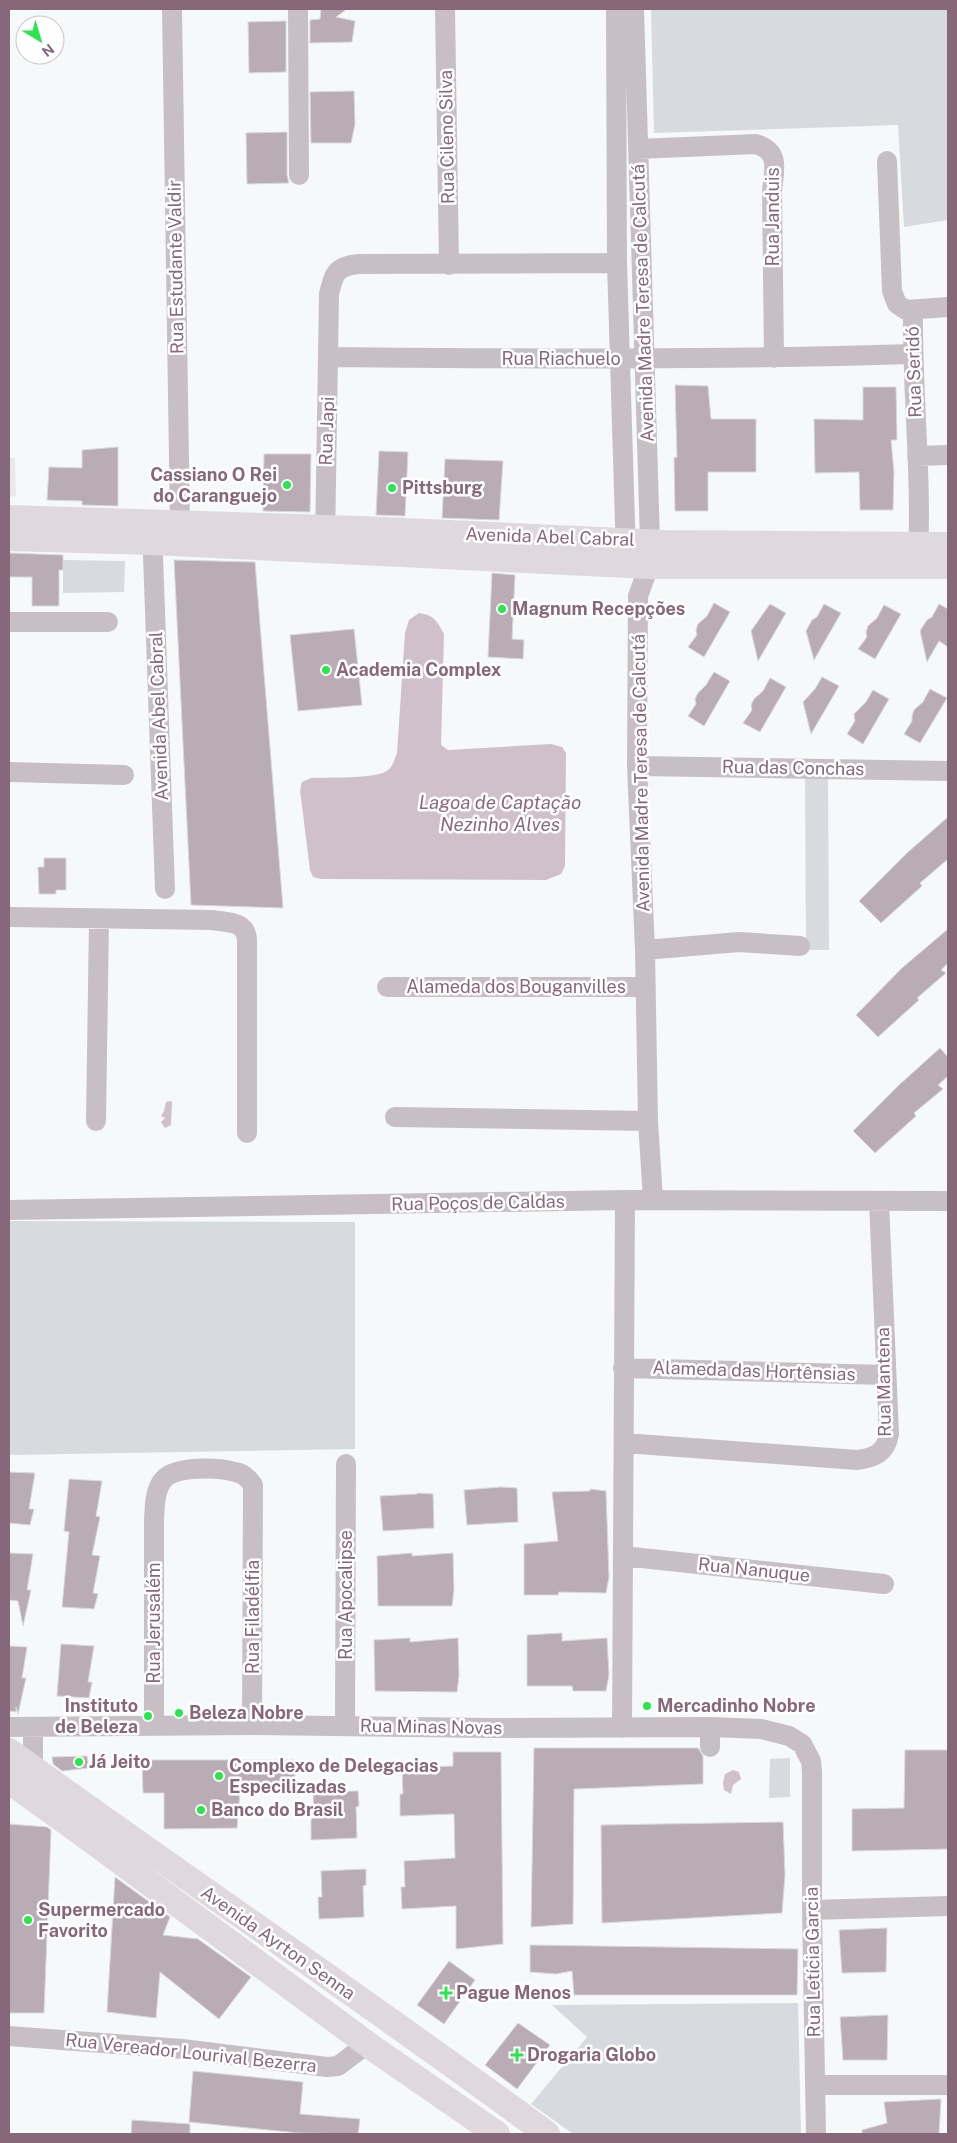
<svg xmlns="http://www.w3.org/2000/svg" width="957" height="2143" font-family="'Public Sans',sans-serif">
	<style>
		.built { fill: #e9e9ea }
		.green { fill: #d7dbe0 }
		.water { fill: #cfc0cc }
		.building { fill: #baacb5; stroke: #d8dada }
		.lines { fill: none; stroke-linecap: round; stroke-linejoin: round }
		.minor { stroke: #c8bfc4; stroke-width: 20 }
		.major { stroke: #dfd8dc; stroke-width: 26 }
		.poi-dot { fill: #29e54e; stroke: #fff; stroke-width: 2 }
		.labels { text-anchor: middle; stroke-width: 5; stroke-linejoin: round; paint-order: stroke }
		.street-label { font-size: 18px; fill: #87677a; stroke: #fff }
		.poi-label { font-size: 18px; font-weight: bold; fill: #87677a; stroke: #fff; text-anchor: start }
		.water-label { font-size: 19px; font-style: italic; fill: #8a6982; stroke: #fff }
	</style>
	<rect width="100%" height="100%" fill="#f6f9f9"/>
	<!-- built -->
	<path class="built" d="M9 458H15L16 496 9 497Z"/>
	<!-- green -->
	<path class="green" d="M651 9H948V220L904 227 898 125 654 133Z
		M63 560 125 561 124 592 63 593Z
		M805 776H828L829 950H806Z
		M9 1221 355 1222V1449L9 1455Z
		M790 1758V1797L769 1798 770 1759Z
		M798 2003 801 2134H573L531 2104 587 2037 552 2005Z"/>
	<!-- water -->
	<path class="water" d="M419 613C434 615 437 621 444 634L441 745 448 750 551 744 562 747 566 753 565 866 561 874 546 880 321 879 313 877 310 870 300 790 302 782 311 778C328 777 370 779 385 772 393 768 394 760 397 753L405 633 409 620Z
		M172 1101 171 1125 165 1128 161 1122 165 1118 161 1116 164 1111 166 1102Z
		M733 1770 739 1772 741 1779 733 1785 731 1794 724 1790 723 1783 725 1774Z"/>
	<!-- building -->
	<path class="building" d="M321 9H347L336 17 355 21 352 42 310 43V20L320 19Z
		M286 21V72L249 73 248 22Z
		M354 91 355 124 351 143H311L310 92Z
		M287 132V175L289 183 247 184 246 133Z
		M675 385 708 386 711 419H756V472H708V511H675L674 458 677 457Z
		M863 387H896L897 440H891L894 472 893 510H860L859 472 815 473 814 419 863 420Z
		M118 447V506L82 505V501L47 500 49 467 82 468V450Z
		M379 451 408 452 405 516 376 515Z
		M264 454H311L310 512 263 511Z
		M445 459 503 461 499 520 442 518Z
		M9 553 63 555V570H59V606H32V577H9Z
		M174 560 255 562 283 908 191 905Z
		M492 573 515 575 512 639 524 640 523 659 488 657Z
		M714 603 730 612 704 657 688 647 697 635 696 630 698 624 707 616Z
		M770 604 786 613 758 661 751 631Z
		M824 604 841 613 814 660 806 631 812 620 817 617Z
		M939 604 948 609V647L939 641 927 662 920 631 927 620 932 617Z
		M884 605 901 614 875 659 858 649 867 637 866 632 868 626 877 618Z
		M354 629 362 705 298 711 290 635Z
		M714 672 730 681 704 726 688 716 696 704 695 699 698 693 706 685Z
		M822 677 839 686 811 734 803 702 815 689Z
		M770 678 786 687 760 732 743 723 752 710 751 705 754 699 763 691Z
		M930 689 947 698 920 743 904 734 912 721V716L914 710 923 702Z
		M873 690 889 699 863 744 847 734 855 721 854 714 866 702Z
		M948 817V859L920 883 922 886 881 923 859 901 907 853Z
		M44 858H66V890H56V894H39L38 867H44Z
		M948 929V963L941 970 946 973 917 998 919 1000 878 1037 856 1015 902 968Z
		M940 1048 948 1057V1076L938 1085 943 1089 914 1113 916 1116 875 1153 853 1131 899 1085Z
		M9 1472 35 1473 29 1509H34L30 1525 9 1523Z
		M69 1479 102 1481 96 1516 100 1517 92 1555 100 1556 93 1593 98 1594 94 1609 62 1607 69 1532 64 1531Z
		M501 1487 517 1488 518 1522 467 1525 464 1490Z
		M590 1489 606 1491 609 1577 606 1593 559 1592 558 1595H524V1544L558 1541 552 1492 590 1491Z
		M417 1493 433 1494 434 1528 383 1531 380 1496 417 1494Z
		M9 1553 33 1554 27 1590H31L23 1626 18 1601 9 1600Z
		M412 1553V1556L453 1553 454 1590 452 1606H378L377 1556Z
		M562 1633V1641L607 1638 609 1675 606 1691H573L572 1686H527V1635Z
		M410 1638V1642L458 1638 459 1676 457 1692 375 1691 374 1640Z
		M61 1644 94 1646 88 1682H92L89 1698 57 1696Z
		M9 1646 27 1647 22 1678H26L18 1714 16 1707V1712L9 1711Z
		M534 1748H698L703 1756V1784L574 1789 573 1924 531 1927Z
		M905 1750H948V1849L852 1851V1809L904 1808Z
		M453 1752H501L503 1944 456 1949V1906L402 1909 401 1887H405L404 1861 455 1858 454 1814 400 1816V1794H403L402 1768 453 1766Z
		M87 1756 89 1768 62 1771 53 1764 52 1757Z
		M142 1760H294L296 1791 240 1792 237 1828 164 1829V1793H143Z
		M358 1791 359 1806 356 1807 357 1838 311 1840V1819L314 1818 313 1792Z
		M783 1822 785 1875 782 1913 602 1923 601 1825Z
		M9 1824 47 1827 51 1830 44 2013H9Z
		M366 1869V1885L363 1886 364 1917 319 1919 318 1897H322L321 1871Z
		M115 1877 170 1917 163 1935 198 1939 251 1977 219 2019 160 1972 156 2018 107 2012Z
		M887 1928 886 1972 842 1973 839 1930Z
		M530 1945 798 1949 797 1995H574L572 1971 556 1974 530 1972Z
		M449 1961 475 1980 444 2024 417 2005Z
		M888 2015 887 2060H843L840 2017Z
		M518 2023 550 2045 517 2089 485 2065Z
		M193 2071 303 2082 300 2114 360 2119 358 2134 298 2133 189 2122Z
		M941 2099 939 2134H862V2130L887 2123 884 2102Z
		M132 2120 190 2124V2134H131Z"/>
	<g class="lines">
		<!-- minor -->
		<path class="minor" d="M172 9 180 525
			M298 9 299 175
			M445 9 449 265
			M616 9 617 263 626 556
			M634 9 650 541 649 566 638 596 637 766 645 950 648 1121 653 1200
			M638 149 756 144C781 152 774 170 772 191L774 358
			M887 161 892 291 897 304 906 310 948 307
			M913 310C912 392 922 475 918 557
			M329 357C524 359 718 360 912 354
			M917 456 948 455
			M152 528 165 889
			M325 543 329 294C334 273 336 266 359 264L617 263
			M9 622H108
			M637 766 948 771
			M9 772 124 775
			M9 917 211 920C227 922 247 921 247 941V1133
			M645 950 739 942 800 946
			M387 987H645
			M395 1117 648 1121
			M96 1121 99 919
			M9 1210 625 1200 948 1201
			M623 1368 885 1375
			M624 1443 857 1460C874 1458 886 1453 889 1434L879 1201
			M623 1556 884 1584
			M154 1725V1520C155 1507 154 1490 164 1479 176 1466 218 1467 235 1472 243 1473 249 1479 253 1485L252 1725
			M345 1725 346 1464
			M9 1727 252 1725 489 1728 710 1727 761 1729 789 1736 802 1744 811 1761 812 1772V1910L816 2134
			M710 1727V1747
			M622 1728 625 1200
			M27 1776 33 1769V1727
			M812 1910 948 1906
			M9 2036 182 2049 327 2067 338 2066 367 2044
			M815 2085H948"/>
		<!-- major -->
		<path class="major" d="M9 518 361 529 664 543 948 545
			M9 538 152 542 649 566H948
			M9 1751C187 1880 370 2003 547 2134
			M9 1781 80 1832 377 2051 497 2134"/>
	</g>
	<!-- markers -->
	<g class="poi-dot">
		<circle cx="287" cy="485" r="5"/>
		<circle cx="392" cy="488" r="5"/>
		<circle cx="502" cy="609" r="5"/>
		<circle cx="326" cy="670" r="5"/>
		<circle cx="647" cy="1706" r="5"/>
		<circle cx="179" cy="1713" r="5"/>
		<circle cx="148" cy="1716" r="5"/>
		<circle cx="79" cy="1762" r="5"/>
		<circle cx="219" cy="1776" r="5"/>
		<circle cx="201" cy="1810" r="5"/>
		<circle cx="28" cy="1920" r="5"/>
		<path d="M443.5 1985.5h5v5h5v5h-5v5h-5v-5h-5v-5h5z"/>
		<path d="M514.5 2047.5h5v5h5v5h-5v5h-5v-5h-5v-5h5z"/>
	</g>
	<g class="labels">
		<!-- street labels -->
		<g class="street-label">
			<text transform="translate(447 137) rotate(-91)" y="6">Rua Cileno Silva</text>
			<text transform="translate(773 217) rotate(-90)" y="6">Rua Janduis</text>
			<text transform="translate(176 267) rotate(-91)" y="6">Rua Estudante Valdir</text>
			<text transform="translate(643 303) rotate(-92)" y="6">Avenida Madre Teresa de Calcutá</text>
			<text x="561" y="365">Rua Riachuelo</text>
			<text transform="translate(914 372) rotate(-92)" y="6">Rua Seridó</text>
			<text transform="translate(327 431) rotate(-88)" y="6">Rua Japi</text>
			<text transform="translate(550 537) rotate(2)" y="6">Avenida Abel Cabral</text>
			<text transform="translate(159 716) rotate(-92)" y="6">Avenida Abel Cabral</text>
			<text transform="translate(793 768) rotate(1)" y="6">Rua das Conchas</text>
			<text transform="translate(641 773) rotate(-91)" y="6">Avenida Madre Teresa de Calcutá</text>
			<text x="516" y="993">Alameda dos Bouganvilles</text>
			<text transform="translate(478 1203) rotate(-1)" y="6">Rua Poços de Caldas</text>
			<text transform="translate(754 1371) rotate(2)" y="6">Alameda das Hortênsias</text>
			<text transform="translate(884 1382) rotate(-91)" y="6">Rua Mantena</text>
			<text transform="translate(754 1570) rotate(6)" y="6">Rua Nanuque</text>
			<text transform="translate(346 1595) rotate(-90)" y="6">Rua Apocalipse</text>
			<text transform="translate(253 1617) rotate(-90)" y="6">Rua Filadélfia</text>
			<text transform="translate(154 1623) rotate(-90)" y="6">Rua Jerusalém</text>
			<text transform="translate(431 1727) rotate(1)" y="6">Rua Minas Novas</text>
			<text transform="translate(278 1943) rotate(35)" y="6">Avenida Ayrton Senna</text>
			<text transform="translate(813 1962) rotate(-91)" y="6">Rua Letícia Garcia</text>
			<text transform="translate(191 2053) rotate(6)" y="6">Rua Vereador Lourival Bezerra</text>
		</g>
		<!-- poi labels -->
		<g class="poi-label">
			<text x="277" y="481" text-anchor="end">Cassiano O Rei<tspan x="277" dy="21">do Caranguejo</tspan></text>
			<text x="402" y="494">Pittsburg</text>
			<text x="512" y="615">Magnum Recepções</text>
			<text x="336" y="676">Academia Complex</text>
			<text x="138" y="1712" text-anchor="end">Instituto<tspan x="138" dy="21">de Beleza</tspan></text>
			<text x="657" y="1712">Mercadinho Nobre</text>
			<text x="189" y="1719">Beleza Nobre</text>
			<text x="89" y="1768">Já Jeito</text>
			<text x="229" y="1772">Complexo de Delegacias<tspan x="229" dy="21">Especilizadas</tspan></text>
			<text x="211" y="1816">Banco do Brasil</text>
			<text x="38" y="1916">Supermercado<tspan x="38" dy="21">Favorito</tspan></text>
			<text x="456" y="1999">Pague Menos</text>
			<text x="527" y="2061">Drogaria Globo</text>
		</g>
		<!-- water labels -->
		<g class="water-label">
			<text x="500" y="809">Lagoa de Captação<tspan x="500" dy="22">Nezinho Alves</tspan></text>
		</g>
	</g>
	<!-- border -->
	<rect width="957" height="2143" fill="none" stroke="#87677a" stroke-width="20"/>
	<!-- north arrow -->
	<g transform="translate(40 40) rotate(142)"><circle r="24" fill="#ffffff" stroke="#cfc2ca"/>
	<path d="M0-4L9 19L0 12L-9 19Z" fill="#29e54e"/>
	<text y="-8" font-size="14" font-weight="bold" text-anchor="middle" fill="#87677a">N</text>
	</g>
</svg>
